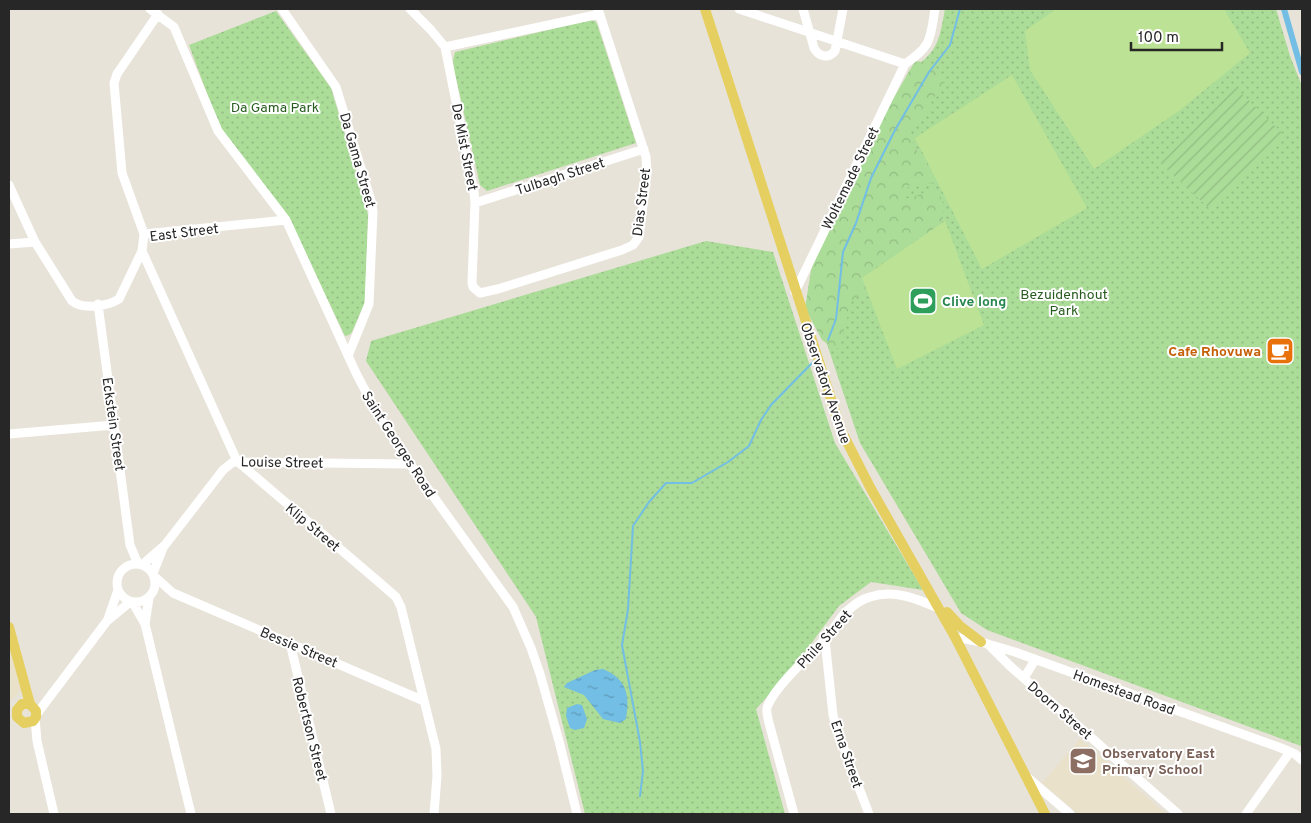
<svg xmlns="http://www.w3.org/2000/svg" width="1311" height="823" font-family="Overpass,sans-serif">
	<style>
		.education { fill: #e9e1c9 }
		.grass { fill: url(#grass-dots) }
		.forest { fill: url(#forest-crowns) }
		.garden { fill: url(#garden-furrows) }
		.pitch { fill: #bce395 }
		.water { fill: url(#water-ripples) }
		.lines { fill: none; stroke-linecap: round; stroke-linejoin: round }
		.stream { stroke: #72bee4; stroke-width: 2 }
		.canal { stroke: #72bee4; stroke-width: 6 }
		.minor { stroke: #fff; stroke-width: 9 }
		.major { stroke: #e5cf61; stroke-width: 10 }
		.labels { text-anchor: middle; stroke-width: 4; stroke-linejoin: round; paint-order: stroke }
		.park-label { font-size: 14px; fill: #275c1e; stroke: #fff }
		.street-label { font-size: 14px; fill: #272727; stroke: #fff }
		.leisure-label { font-size: 14px; font-weight: bold; fill: #27864d; stroke: #fff; text-anchor: start }
		.food-label { font-size: 14px; font-weight: bold; fill: #c56008; stroke: #fff; text-anchor: end }
		.education-label { font-size: 14px; font-weight: bold; fill: #785e54; stroke: #fff; text-anchor: start }
	</style>
	<defs>
		<pattern id="grass-dots" width="8" height="8" patternUnits="userSpaceOnUse" patternTransform="scale(1.25)"><rect width="8" height="8" fill="#abdc98"/><path d="M2 2h.1M6 6h.1" fill="none" stroke="#93bd83" stroke-width="1.8" stroke-linecap="round"/></pattern>
		<pattern id="forest-crowns" width="20" height="18" patternUnits="userSpaceOnUse" patternTransform="scale(1.25)"><rect width="20" height="18" fill="#abdc98"/><path d="M2 6a3 3 0 1 1 6 0M12 15a3 3 0 1 1 6 0" fill="none" stroke="#93bd83"/></pattern>
		<pattern id="garden-furrows" width="10" height="10" patternUnits="userSpaceOnUse" patternTransform="scale(1.25)"><rect width="10" height="10" fill="#abdc98"/><path d="M-1 1l2-2M0 10L10 0M9 11l2-2" fill="none" stroke="#93bd83"/></pattern>
		<pattern id="water-ripples" width="26" height="14" patternUnits="userSpaceOnUse" patternTransform="scale(1.25)"><rect width="26" height="14" fill="#72bee4"/><path d="M2 4q2-2 4 0t4 0M15 11q2-2 4 0t4 0" fill="none" stroke="#5e9ab9"/></pattern>
	</defs>
	<rect width="100%" height="100%" fill="#e8e3d9"/>
	<!-- education -->
	<path class="education" d="M9 623 26 686 9 702Z
		M1080 739 1166 814H1078L1042 783Z"/>
	<!-- grass -->
	<path class="grass" d="M945 9H1276L1290 56 1302 86V744L1301 746 987 630 961 613 860 443 808 287 909 71C938 52 939 42 945 9Z
		M276 11 331 88 365 202 368 215 365 302 352 332 349 335 345 336 288 216 226 136 218 123 189 45Z
		M591 20 595 21 597 24 636 143 487 191 480 185 454 69 453 60 455 52Z
		M706 241 773 252 835 443 923 590 871 582 839 606 790 672 756 709 785 814H585L536 617 366 361 371 341Z"/>
	<!-- forest -->
	<path class="forest" d="M915 61 930 63 946 78C945 85 939 87 936 94 928 108 924 125 908 132 912 137 913 142 915 147 921 163 937 162 934 182 926 186 917 182 908 186L906 198H912L931 189C948 198 944 212 941 228L914 241 910 248 874 268 868 276 870 288 867 294 858 296 852 300 839 348H833L822 340 805 308 814 252 873 134Z"/>
	<!-- garden -->
	<path class="garden" d="M1235 87 1285 136 1209 208 1160 163Z"/>
	<!-- pitch -->
	<path class="pitch" d="M1056 9H1224L1250 53 1180 110 1094 169 1030 70 1025 31Z
		M1012 75 1087 208 982 269 915 138Z
		M945 221 984 325 897 369 862 278Z"/>
	<!-- water -->
	<path class="water" d="M603 669C627 679 630 695 626 719L620 723 603 719 584 695 564 687 567 683 595 670Z
		M577 704 582 705 587 719 584 728 575 730 570 728 566 716 567 708Z"/>
	<g class="lines">
		<!-- stream -->
		<path class="stream" d="M828 340 836 319 843 252 856 223 871 178 895 130 929 72 950 45 960 9
			M640 796 643 771 640 742 622 645 628 609 633 526 649 502 666 483H692L728 462 749 446 761 420 771 405 815 360"/>
		<!-- canal -->
		<path class="canal" d="M1284 9 1302 72"/>
		<!-- minor -->
		<path class="minor" d="M150 9 174 27 218 131 286 220 356 373 377 413 410 464 513 607 531 648 540 674 559 741 577 814
			M282 9 336 87 372 204 373 212 369 304 348 356
			M410 9 431 30 445 47 474 192 475 203 472 282 473 287 480 293 498 289 622 250 633 245 639 237 647 173 646 157 598 9
			M739 9 905 64
			M803 9 814 48C819 57 828 59 835 51L843 9
			M445 47 600 14
			M905 64C932 46 930 39 935 9
			M9 185 35 242 72 301C83 310 108 306 119 299L142 251 144 234 122 173 114 83 117 74 158 14
			M475 203 644 149
			M144 234 286 220
			M9 244 35 242
			M142 251 237 461 380 583 396 597 401 607 436 749 437 776 434 814
			M795 292 905 64
			M98 304 130 545 138 564
			M9 434 114 425
			M117 583a19 19 0 1 1 38 0a19 19 0 1 1-38 0Z
			M142 565 165 545 223 470 233 462 410 464
			M153 573 163 548
			M154 576 173 593 424 701
			M133 603 145 624 191 814
			M108 619 118 590
			M145 624 149 598
			M955 637 981 642 1015 652 1281 748 1295 754 1302 760
			M825 640 833 715 838 733 869 814
			M290 643 331 814
			M988 644 1010 666 1178 814
			M1024 678 1035 660
			M36 715 107 621 130 602
			M35 719 37 741 54 814
			M1027 777 1070 814
			M794 814 769 723C768 718 765 710 768 705 776 686 808 657 823 641 832 632 838 620 847 611 854 605 861 599 870 597 894 589 918 599 940 609
			M1246 814 1290 752"/>
		<!-- major -->
		<path class="major" d="M705 9 841 430 871 489 955 637 1045 814
			M947 612 960 626 981 642
			M9 627 30 704 36 711V717L33 721 24 723 17 717V710L22 704H30"/>
	</g>
	<!-- icons -->
	<defs>
		<symbol id="stadium-square" viewBox="-11 -11 22 22"><rect x="-9" y="-9" width="18" height="18" rx="4" fill="#2e9e5b" stroke="#fff"/><path d="M0-5a6.5 5 0 1 0 0 10a6.5 5 0 1 0 0-10ZM-3.5-1.8h7v3.6h-7Z" fill="#fff"/></symbol>
		<symbol id="cafe-square" viewBox="-11 -11 22 22"><rect x="-9" y="-9" width="18" height="18" rx="4" fill="#e8710a" stroke="#fff"/><path d="M-5.5-4.5H6V0H3Q3 3.5 0 3.5H-2.5Q-5.5 3.5-5.5 0ZM3-3.2v2h1.7v-2ZM-6 4.5H4V6H-6Z" fill="#fff"/></symbol>
		<symbol id="school-square" viewBox="-11 -11 22 22"><rect x="-9" y="-9" width="18" height="18" rx="4" fill="#8d6e63" stroke="#fff"/><path d="M0-5L7-2L0 1L-7-2ZM-4 1L0 2.5L4 1V4Q0 6-4 4Z" fill="#fff"/></symbol>
	</defs>
	<g fill-rule="evenodd">
		<use href="#stadium-square" x="907" y="285" width="32" height="32"/>
		<use href="#cafe-square" x="1264" y="335" width="32" height="32"/>
		<use href="#school-square" x="1067" y="745" width="32" height="32"/>
	</g>
	<g class="labels">
		<!-- park labels -->
		<g class="park-label">
			<text x="275" y="112">Da Gama Park</text>
			<text x="1064" y="299">Bezuidenhout<tspan x="1064" dy="16">Park</tspan></text>
		</g>
		<!-- street labels -->
		<g class="street-label">
			<text transform="translate(465 147) rotate(79)" y="5">De Mist Street</text>
			<text transform="translate(358 160) rotate(74)" y="5">Da Gama Street</text>
			<text transform="translate(560 176) rotate(-18)" y="5">Tulbagh Street</text>
			<text transform="translate(850 178) rotate(-64)" y="5">Woltemade Street</text>
			<text transform="translate(641 202) rotate(-83)" y="5">Dias Street</text>
			<text transform="translate(184 232) rotate(-7)" y="5">East Street</text>
			<text transform="translate(826 383) rotate(71)" y="5">Observatory Avenue</text>
			<text transform="translate(114 424) rotate(82)" y="5">Eckstein Street</text>
			<text transform="translate(399 444) rotate(57)" y="5">Saint Georges Road</text>
			<text transform="translate(282 462) rotate(1)" y="5">Louise Street</text>
			<text transform="translate(313 527) rotate(40)" y="5">Klip Street</text>
			<text transform="translate(824 639) rotate(-48)" y="5">Phile Street</text>
			<text transform="translate(299 647) rotate(23)" y="5">Bessie Street</text>
			<text transform="translate(1124 692) rotate(20)" y="5">Homestead Road</text>
			<text transform="translate(1060 710) rotate(41)" y="5">Doorn Street</text>
			<text transform="translate(310 729) rotate(76)" y="5">Robertson Street</text>
			<text transform="translate(847 754) rotate(71)" y="5">Erna Street</text>
		</g>
		<!-- leisure labels -->
		<g class="leisure-label">
			<text x="942" y="306">Clive long</text>
		</g>
		<!-- food labels -->
		<g class="food-label">
			<text x="1261" y="356">Cafe Rhovuwa</text>
		</g>
		<!-- education labels -->
		<g class="education-label">
			<text x="1102" y="758">Observatory East<tspan x="1102" dy="16">Primary School</tspan></text>
		</g>
	</g>
	<!-- border -->
	<rect width="1311" height="823" fill="none" stroke="#272727" stroke-width="20"/>
	<!-- scale -->
	<path d="M1131 42v8h91v-8" fill="none" stroke="#272727" stroke-width="2.5"/>
	<text x="1138" y="42" font-size="15" fill="#272727" stroke="#ffffff" stroke-width="4" paint-order="stroke">100 m</text>
</svg>
